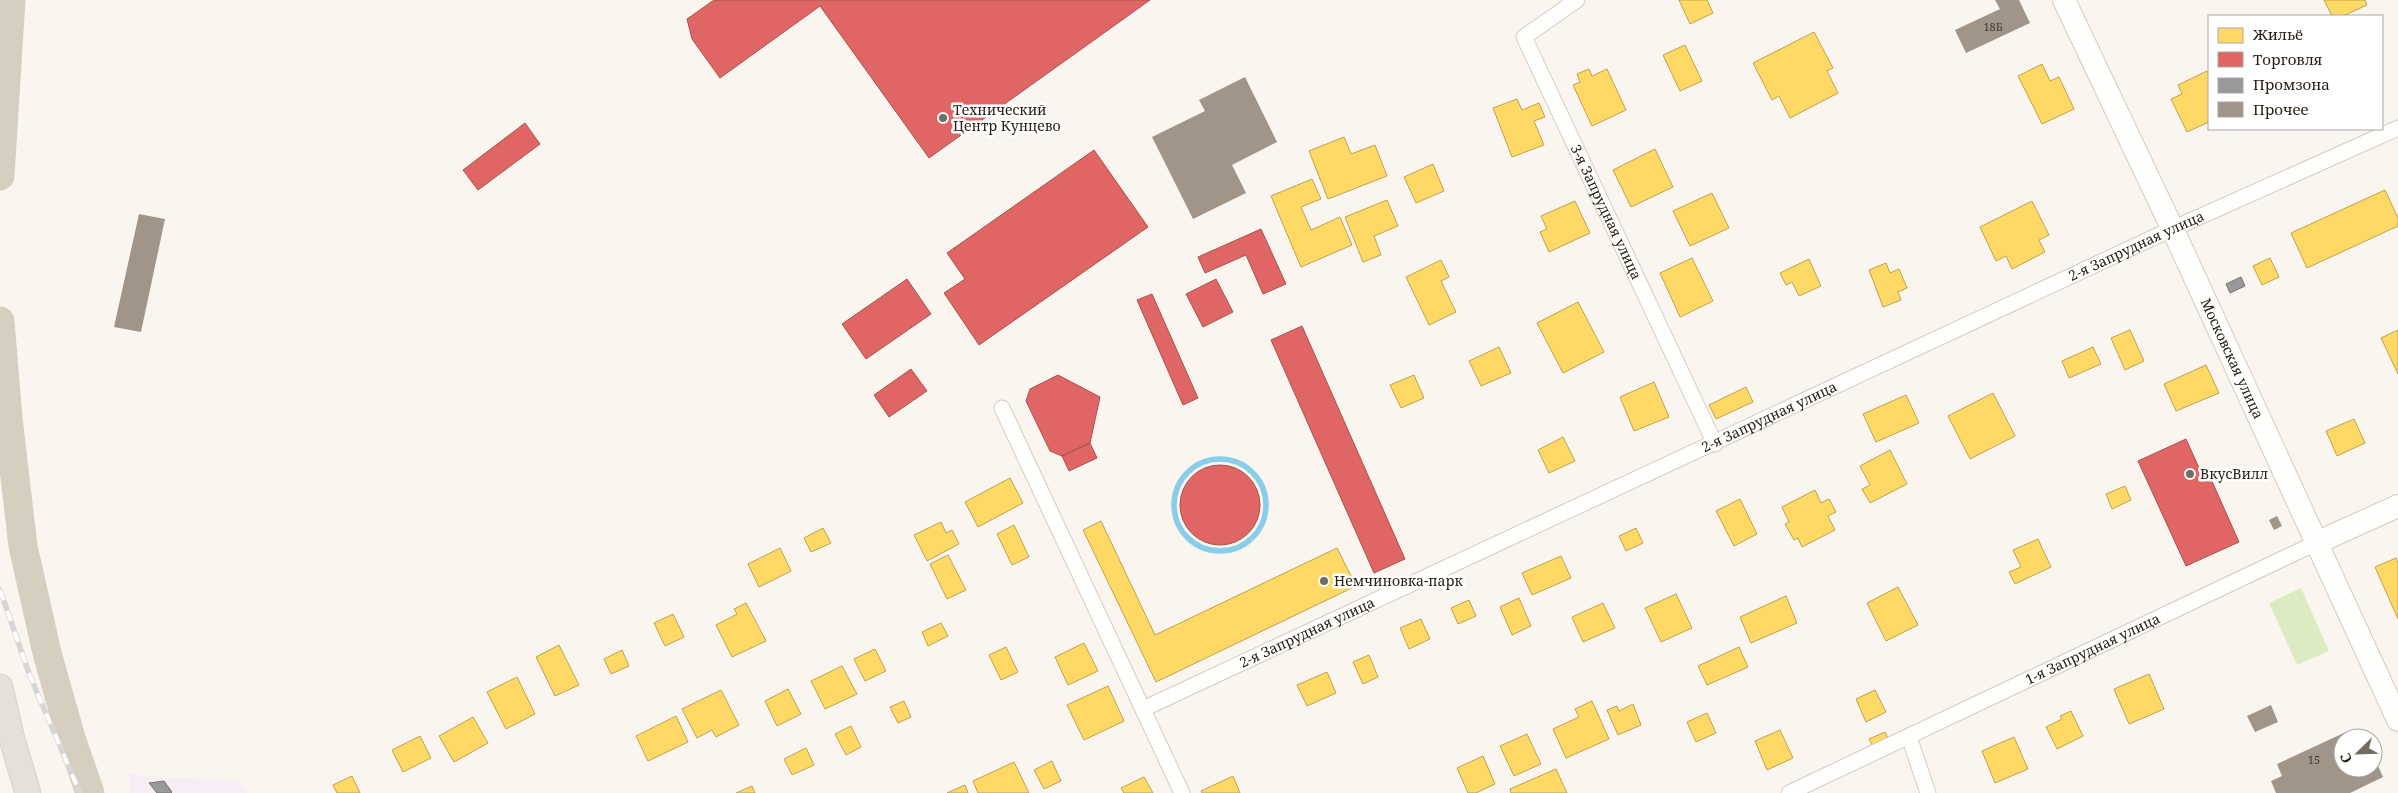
<svg xmlns="http://www.w3.org/2000/svg" width="2398" height="793" font-family="'Noto Serif',serif">
	<style>
		.industrial { fill: #f8edf4 }
		.green { fill: #dcebc2 }
		.homes { fill: #ffd966; stroke: #bfa24e }
		.shops { fill: #e06666; stroke: #a9524e }
		.industry { fill: #999; stroke: #777572 }
		.lines { fill: none; stroke-linecap: round; stroke-linejoin: round }
		.stream { stroke: #88ceea; stroke-width: 5.5 }
		.building { fill: #a1958a }
		.street-casing { stroke: #d2cdc4; stroke-width: 17 }
		.secondary-casing { stroke: #d2cdc4; stroke-width: 24 }
		.primary-casing { stroke: #d7d3cf; stroke-width: 27 }
		.highway-casing { stroke: #d7d3cf; stroke-width: 29 }
		.street { stroke: #fefefc; stroke-width: 15 }
		.secondary { stroke: #fefefc; stroke-width: 22 }
		.primary { stroke: #e6e1d8; stroke-width: 25 }
		.highway { stroke: #d6cebf; stroke-width: 28 }
		.rail-casing { stroke: #d7d6d4; stroke-width: 5.5 }
		.rail { stroke: #fff; stroke-width: 4; stroke-dasharray: 11; stroke-linecap: butt }
		.poi-dot { fill: #726c62; stroke: #fff; stroke-width: 2 }
		.labels { text-anchor: middle; stroke-width: 5; stroke-linejoin: round; paint-order: stroke }
		.number-label { font-size: 11px; fill: #473f34 }
		.poi-label { font-size: 14px; fill: #292217; stroke: #fff; text-anchor: start }
		.street-label { font-size: 14px; fill: #292217; stroke: #fff }
	</style>
	<rect width="100%" height="100%" fill="#faf5ee"/>
	<!-- industrial -->
	<path class="industrial" d="M128 773 147 777 238 781 246 793H131Z"/>
	<!-- green -->
	<path class="green" d="M2301 588 2329 651 2297 665 2269 603Z"/>
	<!-- homes -->
	<path class="homes" d="M1679 0H1707L1713 13 1690 24Z
		M2324 0H2365L2367 5 2343 16H2332Z
		M1814 32 1833 68 1827 71 1838 93 1790 118 1779 96 1772 100 1753 63Z
		M1685 45 1702 81 1680 91 1663 55Z
		M2042 64 2050 81 2059 77 2074 109 2042 124 2018 76Z
		M1589 69 1592 76 1607 69 1626 110 1592 126 1573 85 1580 82 1577 74Z
		M2207 71 2209 75V122L2187 132 2171 99 2182 94 2178 85Z
		M1517 99 1522 110 1539 103 1545 117 1534 121 1544 145 1512 157 1493 108Z
		M1344 137 1351 154 1375 145 1387 176 1328 199 1309 151Z
		M1655 149 1673 187 1631 207 1613 170Z
		M1433 164 1444 191 1416 203 1404 177Z
		M1312 179 1321 199 1301 207 1311 230 1340 217 1352 245 1301 267 1271 196Z
		M2385 190 2398 218V226L2307 268 2291 233Z
		M1712 193 1729 228 1690 246 1673 211Z
		M1387 200 1398 226 1374 236 1381 255 1363 262 1345 217Z
		M1575 201 1590 233 1549 252 1540 232 1547 229 1541 216Z
		M2032 201 2049 235 2039 240 2045 252 2012 269 2006 256 1996 261 1980 227Z
		M1692 258 1713 301 1680 317 1660 273Z
		M2270 258 2279 277 2262 285 2253 266Z
		M1809 259 1821 286 1799 296 1792 282 1786 285 1780 273Z
		M1441 260 1449 277 1441 281 1456 312 1429 325 1406 277Z
		M1886 263 1890 273 1899 269 1907 288 1898 292 1901 300 1883 307 1869 270Z
		M1578 302 1604 352 1563 373 1537 323Z
		M2130 330 2144 361 2125 370 2111 338Z
		M2398 330V374L2381 338Z
		M1499 347 1511 373 1481 386 1469 361Z
		M2093 347 2101 364 2069 378 2062 361Z
		M2206 365 2219 393 2176 411 2164 384Z
		M1414 375 1424 398 1401 408 1390 385Z
		M1654 382 1669 417 1634 431 1620 397Z
		M1746 387 1753 402 1716 419 1709 405Z
		M1993 393 2015 436 1970 459 1948 416Z
		M1906 395 1919 423 1876 442 1863 414Z
		M2354 419 2365 443 2337 456 2326 431Z
		M1563 437 1575 461 1549 473 1538 450Z
		M1890 450 1907 484 1870 503 1862 489 1870 485 1860 466Z
		M1010 478 1023 503 978 527 965 502Z
		M2125 486 2131 500 2112 509 2106 494Z
		M1815 490 1821 503 1829 499 1836 512 1828 516 1835 530 1802 547 1798 538 1794 540 1785 524 1789 522 1782 507Z
		M1740 499 1757 534 1734 546 1716 511Z
		M1101 521 1155 635 1337 548 1356 586 1156 682 1083 530Z
		M941 522 946 533 952 530 959 544 927 561 914 535Z
		M1014 525 1029 557 1012 565 997 534Z
		M823 528 831 543 811 552 804 538Z
		M1636 528 1643 543 1626 551 1619 536Z
		M2038 539 2051 567 2015 584 2009 572 2021 567 2013 550Z
		M780 548 791 571 759 587 748 564Z
		M948 555 966 590 947 599 930 564Z
		M1561 556 1571 578 1532 595 1522 573Z
		M2396 558 2398 563V619L2375 567Z
		M1898 587 1918 625 1886 641 1867 603Z
		M1676 594 1692 628 1661 642 1645 608Z
		M1786 596 1797 623 1751 643 1740 617Z
		M1519 598 1531 626 1512 635 1500 607Z
		M1469 600 1476 616 1458 624 1451 608Z
		M746 603 766 641 732 657 716 625 737 614 734 609Z
		M1603 603 1615 628 1583 642 1572 617Z
		M673 614 684 637 665 646 654 623Z
		M1421 619 1430 639 1409 649 1400 628Z
		M941 623 948 636 928 646 922 632Z
		M1084 643 1098 671 1068 685 1055 657Z
		M559 645 579 685 555 696 536 657Z
		M1006 647 1018 672 1001 680 989 655Z
		M1739 647 1748 667 1707 685 1698 666Z
		M875 649 886 671 865 681 854 659Z
		M622 650 629 666 611 674 604 659Z
		M1369 655 1378 677 1363 684 1353 662Z
		M842 666 857 694 825 709 811 681Z
		M1327 672 1336 693 1307 706 1297 685Z
		M2149 674 2164 709 2129 724 2114 689Z
		M517 677 535 714 506 729 487 692Z
		M1108 686 1124 721 1084 740 1067 705Z
		M788 689 801 714 777 726 765 701Z
		M721 690 739 725 716 737 712 730 697 738 682 709Z
		M1875 690 1886 712 1866 722 1856 699Z
		M904 701 911 717 898 723 890 707Z
		M1592 701 1609 739 1566 758 1553 729 1579 717 1575 709Z
		M1633 704 1641 725 1618 735 1607 710 1617 706 1619 711Z
		M2071 711 2083 736 2057 749 2046 727 2062 719 2060 716Z
		M1707 713 1716 733 1696 742 1687 722Z
		M676 716 688 742 648 761 636 736Z
		M473 717 488 743 454 762 439 736Z
		M851 726 861 747 846 755 835 734Z
		M1780 730 1793 758 1767 770 1755 741Z
		M1885 732 1889 740 1873 747 1869 739Z
		M1527 734 1541 764 1514 776 1500 746Z
		M420 736 431 758 403 772 392 750Z
		M2014 737 2028 769 1995 783 1982 751Z
		M806 748 814 765 792 775 784 759Z
		M1483 756 1495 784 1476 793H1468L1457 768Z
		M1052 761 1061 781 1044 789 1034 770Z
		M1014 762 1029 793H978L973 781Z
		M1556 769 1567 793H1511L1510 789Z
		M352 776 360 793H337L333 785Z
		M1233 776 1240 793H1202L1201 791Z
		M1144 777 1153 793H1124L1121 788Z
		M965 785 968 793H947Z
		M752 786 755 793H736Z"/>
	<!-- shops -->
	<path class="shops" d="M714 0H1150L929 158 820 6 720 78 692 39 687 19Z
		M525 123 540 144 478 190 463 170Z
		M1094 150 1148 227 979 345 944 293 965 279 947 253Z
		M1261 229 1286 284 1263 294 1246 255 1205 273 1198 257Z
		M907 279 931 314 866 359 842 324Z
		M1216 279 1233 312 1203 327 1186 294Z
		M1152 294 1198 398 1183 405 1137 300Z
		M1302 326 1405 559 1374 573 1271 340Z
		M911 369 927 391 889 417 874 395Z
		M1058 375 1100 397 1090 443 1062 456 1050 451 1026 401 1030 389Z
		M2186 439 2205 481 2211 479 2239 542 2186 566 2138 461Z
		M1090 443 1097 458 1069 471 1062 456Z
		M1180 505a40 40 0 1 1 80 0a40 40 0 1 1-80 0Z"/>
	<!-- industry -->
	<path class="industry" d="M2241 277 2245 286 2230 293 2226 284Z
		M164 781 172 792 171 793H157L149 783Z"/>
	<g class="lines">
		<!-- stream -->
		<path class="stream" d="M1174 505a46 46 0 1 1 92 0a46 46 0 1 1-92 0Z"/>
	</g>
	<!-- building -->
	<path class="building" d="M1995 0H2019L2030 23 1966 53 1955 30 2000 9Z
		M1245 77 1277 142 1232 165 1246 193 1193 219 1152 137 1205 111 1199 100Z
		M139 214 165 219 141 332 114 327Z
		M2277 516 2282 526 2274 530 2269 520Z
		M2271 705 2278 722 2255 732 2247 716Z
		M2346 732 2348 738H2343V768H2373V755L2383 777 2350 793H2276L2271 781 2282 776 2277 764Z"/>
	<g class="lines">
		<defs>
			<g id="street">
				<path id="s1" d="M1577 0 1524 37 1715 444"/>
				<path d="M1002 408 1182 793"/>
				<path id="s2" d="M1143 709 2161 234 2398 128"/>
				<path d="M1909 737 1928 793"/>
				<path id="s3" d="M1789 793 2316 543"/>
			</g>
			<g id="secondary">
				<path id="s4" d="M2064 0 2173 230 2398 720"/>
				<path d="M2316 543 2398 506"/>
			</g>
			<path id="primary" d="M0 687 11 736 28 793"/>
			<path id="highway" d="M0 176 11 0
				M0 321 8 418 23 546 47 653 71 738 90 793"/>
		</defs>
		<!-- street casing -->
		<use href="#street" class="street-casing"/>
		<!-- secondary casing -->
		<use href="#secondary" class="secondary-casing"/>
		<!-- primary casing -->
		<use href="#primary" class="primary-casing"/>
		<!-- highway casing -->
		<use href="#highway" class="highway-casing"/>
		<!-- street -->
		<use href="#street" class="street"/>
		<!-- secondary -->
		<use href="#secondary" class="secondary"/>
		<!-- primary -->
		<use href="#primary" class="primary"/>
		<!-- highway -->
		<use href="#highway" class="highway"/>
		<defs>
			<path id="rail" d="M0 590 30 676 80 793"/>
		</defs>
		<!-- rail casing -->
		<use href="#rail" class="rail-casing"/>
		<!-- rail -->
		<use href="#rail" class="rail"/>
	</g>
	<!-- markers -->
	<g class="poi-dot">
		<circle cx="943" cy="118" r="5"/>
		<circle cx="2190" cy="474" r="5"/>
		<circle cx="1324" cy="581" r="5"/>
	</g>
	<g class="labels">
		<!-- number labels -->
		<g class="number-label">
			<text x="1993" y="31">18Б</text>
			<text x="2314" y="764">15</text>
		</g>
		<!-- poi labels -->
		<g class="poi-label">
			<text x="953" y="115">Технический<tspan x="953" dy="16">Центр Кунцево</tspan></text>
			<text x="2200" y="479">ВкусВилл</text>
			<text x="1334" y="586">Немчиновка-парк</text>
		</g>
		<!-- street labels -->
		<g class="street-label">
			<text dy="5" stroke="none"><textPath href="#s1" startOffset="258">3-я Запрудная улица</textPath></text>
			<text dy="5" stroke="none"><textPath href="#s2" startOffset="1096">2-я Запрудная улица</textPath></text>
			<text dy="5" stroke="none"><textPath href="#s4" startOffset="396">Московская улица</textPath></text>
			<text dy="5" stroke="none"><textPath href="#s2" startOffset="691">2-я Запрудная улица</textPath></text>
			<text dy="5" stroke="none"><textPath href="#s2" startOffset="181">2-я Запрудная улица</textPath></text>
			<text dy="5" stroke="none"><textPath href="#s3" startOffset="336">1-я Запрудная улица</textPath></text>
		</g>
	</g>
	<!-- legend -->
	<rect x="2208" y="15" width="175" height="115" fill="#ffffff" stroke="#a9a7a2"/>
	<rect x="2218" y="28" width="25" height="15" fill="#ffd966" stroke="#a9a7a2"/>
	<text x="2253" y="40" font-size="15" fill="#292217">Жильё</text>
	<rect x="2218" y="52" width="25" height="15" fill="#e06666" stroke="#a9a7a2"/>
	<text x="2253" y="65" font-size="15" fill="#292217">Торговля</text>
	<rect x="2218" y="78" width="25" height="15" fill="#999999" stroke="#a9a7a2"/>
	<text x="2253" y="90" font-size="15" fill="#292217">Промзона</text>
	<rect x="2218" y="102" width="25" height="15" fill="#a1958a" stroke="#a9a7a2"/>
	<text x="2253" y="115" font-size="15" fill="#292217">Прочее</text>
	<!-- north arrow -->
	<g transform="translate(2358 753) rotate(247)"><circle r="24" fill="#ffffff" stroke="#a9a7a2"/>
	<path d="M0-4L9 19L0 12L-9 19Z" fill="#726c62"/>
	<text y="-8" font-size="14" font-weight="bold" text-anchor="middle" fill="#292217">С</text>
	</g>
</svg>
